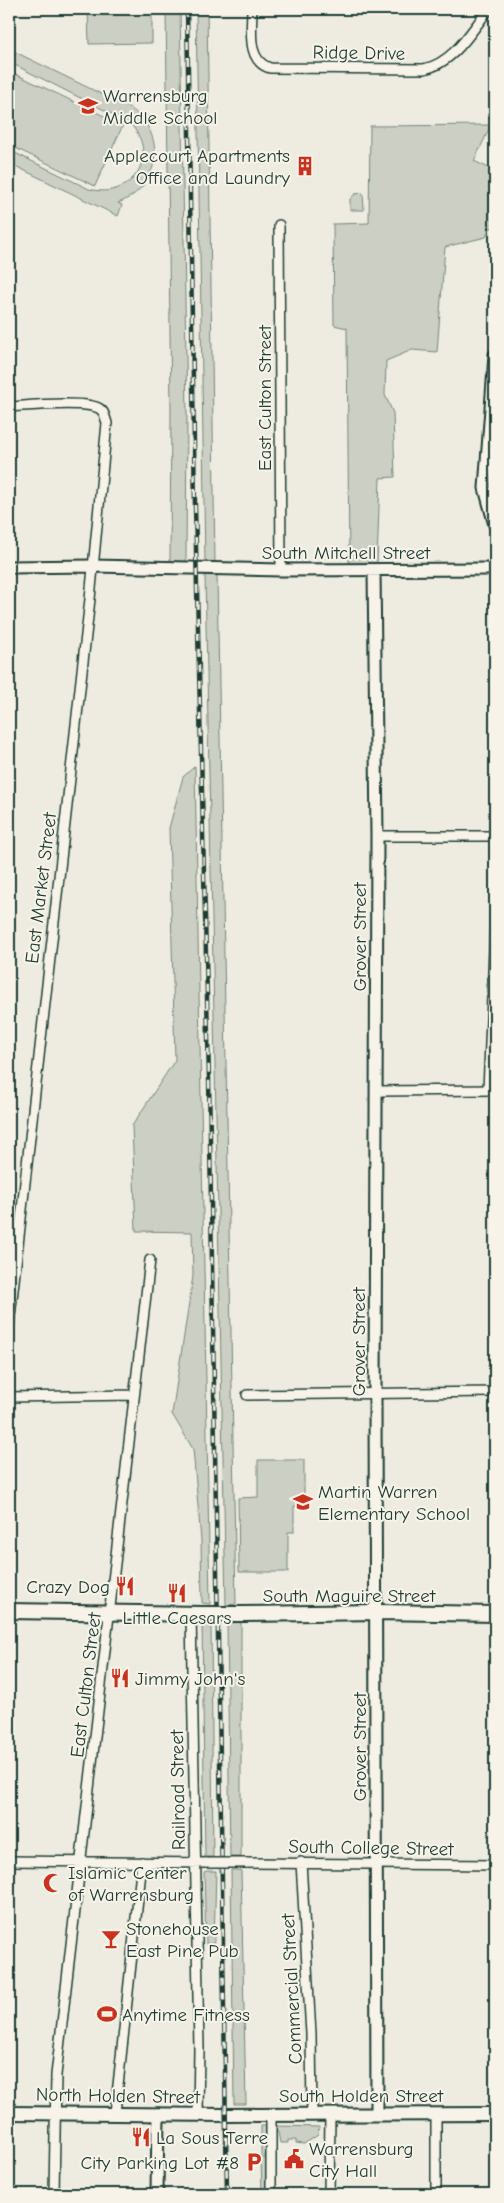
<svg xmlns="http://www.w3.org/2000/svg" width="504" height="2203" font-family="'Comic Neue',sans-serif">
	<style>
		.green { fill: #cccfc4; stroke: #76867c }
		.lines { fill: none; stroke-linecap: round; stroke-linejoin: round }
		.minor-casing { stroke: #1f3d34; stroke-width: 12 }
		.tertiary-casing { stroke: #1f3d34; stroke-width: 15 }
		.secondary-casing { stroke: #1f3d34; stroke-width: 16 }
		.primary-casing { stroke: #1f3d34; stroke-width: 18 }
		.minor { stroke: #f7f3e8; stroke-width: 9 }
		.tertiary { stroke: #f7f3e8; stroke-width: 11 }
		.secondary { stroke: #f7f3e8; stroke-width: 12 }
		.primary { stroke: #f7f3e8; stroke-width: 14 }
		.rail-casing { stroke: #1f3d34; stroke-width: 4.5 }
		.rail { stroke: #f7f3e8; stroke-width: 2.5; stroke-dasharray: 8; stroke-linecap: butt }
		.minor-bridge-casing { stroke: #1f3d34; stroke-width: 12; stroke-linecap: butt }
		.primary-bridge-casing { stroke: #1f3d34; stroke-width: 18; stroke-linecap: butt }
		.minor-bridge { stroke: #f7f3e8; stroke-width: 9 }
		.primary-bridge { stroke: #f7f3e8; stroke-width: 14 }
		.labels { text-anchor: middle; stroke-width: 4; stroke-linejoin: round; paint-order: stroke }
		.street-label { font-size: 19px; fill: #1f3d34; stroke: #f7f3e8 }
		.poi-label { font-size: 19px; fill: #1f3d34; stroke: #f7f3e8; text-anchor: start }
	</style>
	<rect width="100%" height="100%" fill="#eeece1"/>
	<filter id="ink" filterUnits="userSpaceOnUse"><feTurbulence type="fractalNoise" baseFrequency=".02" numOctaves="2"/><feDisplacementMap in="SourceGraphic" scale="10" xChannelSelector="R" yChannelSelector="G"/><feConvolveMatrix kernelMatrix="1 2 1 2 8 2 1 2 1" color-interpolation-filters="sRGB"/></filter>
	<g filter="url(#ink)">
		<!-- green -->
		<path class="green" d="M88 9H152V43L89 44Z
			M166 9H180L187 414 186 564H170L171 410Z
			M196 9H207L215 563H205Z
			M9 49 130 108C168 134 161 187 118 203L122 205 118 216 9 163V150L89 189C133 201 162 153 128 122L9 62Z
			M9 71 123 125 95 186 9 145Z
			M491 125 474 161 495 171V228H489L486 237 445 247 437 352 412 350 386 361 385 395 393 413 395 477 380 478 377 565 349 564 347 328 334 325 333 224 369 223 370 126Z
			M363 193 364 210H350V199L355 194Z
			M205 575 217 576 236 1604 226 1605Z
			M195 766 210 1604 202 1603 201 1540 193 1449 172 1414 193 1276 192 1232 136 1231 132 1126 175 1060 169 828 183 777Z
			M258 1460H304V1506H294V1532H288V1572H239L238 1498 258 1497Z
			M211 1621 213 1857H205L202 1622Z
			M227 1621H241V1857H230Z
			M231 1870H241L246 2104H234Z
			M207 1871H216L214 1943 206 1944 204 1872Z
			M261 2126H267V2156H261Z
			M277 2126 319 2127 318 2135 304 2144 296 2143V2140H288V2143H280Z
			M261 2158H267V2194H256V2191H262Z"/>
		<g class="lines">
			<defs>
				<path id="minor" d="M252 9C252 29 246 61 270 68L424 69C454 63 471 31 489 9
					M279 225 281 570
					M9 407C26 406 88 400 100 409 105 412 105 418 107 423L90 599 9 1326
					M377 836H495
					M488 1090 495 926
					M377 1091 495 1090
					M247 1395 495 1392
					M9 1397 134 1395
					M191 1614 199 2049 198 2115
					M9 1861 207 1863
					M301 1862 311 2034 312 2115
					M246 1863 495 1865
					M115 2113 142 1862
					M436 2114V2194
					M271 2115V2194
					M54 2194 56 2075 150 1260
					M329 2194 330 2115"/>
				<path id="tertiary" d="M495 355 485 488 495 525
					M9 567 92 566 281 570 495 569
					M374 570 377 836 375 1394 377 2114
					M157 2194 158 2114"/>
				<path id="secondary" d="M9 2113 226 2115 495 2114"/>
				<path id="primary" d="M9 1611 202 1614
					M243 1614 377 1612 495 1614"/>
			</defs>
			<!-- minor casing -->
			<use href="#minor" class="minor-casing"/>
			<!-- tertiary casing -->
			<use href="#tertiary" class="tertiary-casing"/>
			<!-- secondary casing -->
			<use href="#secondary" class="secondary-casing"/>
			<!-- primary casing -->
			<use href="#primary" class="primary-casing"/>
			<!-- minor -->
			<use href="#minor" class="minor"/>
			<!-- tertiary -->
			<use href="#tertiary" class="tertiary"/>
			<!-- secondary -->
			<use href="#secondary" class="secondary"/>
			<!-- primary -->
			<use href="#primary" class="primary"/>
			<defs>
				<path id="rail" d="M187 9 195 506 209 1078 227 2194"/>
			</defs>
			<!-- rail casing -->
			<use href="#rail" class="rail-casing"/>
			<!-- rail -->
			<use href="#rail" class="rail"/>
			<defs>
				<path id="minor-bridge" d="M207 1863H246"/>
				<path id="primary-bridge" d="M202 1614H243"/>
			</defs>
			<!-- minor-bridge casing -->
			<use href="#minor-bridge" class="minor-bridge-casing"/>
			<!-- primary-bridge casing -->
			<use href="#primary-bridge" class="primary-bridge-casing"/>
			<!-- minor-bridge -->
			<use href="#minor-bridge" class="minor-bridge"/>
			<!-- primary-bridge -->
			<use href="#primary-bridge" class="primary-bridge"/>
		</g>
	</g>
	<!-- icons -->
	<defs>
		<symbol id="school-bare" viewBox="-9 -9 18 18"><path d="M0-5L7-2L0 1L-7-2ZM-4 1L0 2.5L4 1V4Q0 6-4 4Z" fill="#c8321e" stroke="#f7f3e8" stroke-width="2.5" paint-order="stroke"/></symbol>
		<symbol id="building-bare" viewBox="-9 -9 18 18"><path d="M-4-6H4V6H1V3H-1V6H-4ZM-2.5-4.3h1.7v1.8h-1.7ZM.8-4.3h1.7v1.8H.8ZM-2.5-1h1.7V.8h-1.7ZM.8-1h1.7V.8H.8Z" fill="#c8321e" stroke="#f7f3e8" stroke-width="2.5" paint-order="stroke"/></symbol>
		<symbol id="restaurant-bare" viewBox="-9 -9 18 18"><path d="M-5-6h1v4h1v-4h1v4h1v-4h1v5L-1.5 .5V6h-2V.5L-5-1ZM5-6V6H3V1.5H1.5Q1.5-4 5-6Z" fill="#c8321e" stroke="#f7f3e8" stroke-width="2.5" paint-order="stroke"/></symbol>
		<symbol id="mosque-bare" viewBox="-9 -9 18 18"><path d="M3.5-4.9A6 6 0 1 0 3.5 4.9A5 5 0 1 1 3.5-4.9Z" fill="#c8321e" stroke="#f7f3e8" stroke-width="2.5" paint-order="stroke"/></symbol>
		<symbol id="bar-bare" viewBox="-9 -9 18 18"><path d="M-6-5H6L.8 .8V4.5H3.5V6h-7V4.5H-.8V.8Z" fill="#c8321e" stroke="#f7f3e8" stroke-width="2.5" paint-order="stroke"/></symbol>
		<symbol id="stadium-bare" viewBox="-9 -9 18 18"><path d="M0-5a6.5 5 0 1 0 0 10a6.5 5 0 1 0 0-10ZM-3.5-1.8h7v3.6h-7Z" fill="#c8321e" stroke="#f7f3e8" stroke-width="2.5" paint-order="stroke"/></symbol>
		<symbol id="civic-bare" viewBox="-9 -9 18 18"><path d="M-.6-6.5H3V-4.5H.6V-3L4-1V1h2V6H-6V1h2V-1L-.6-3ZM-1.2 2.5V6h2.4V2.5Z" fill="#c8321e" stroke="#f7f3e8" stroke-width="2.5" paint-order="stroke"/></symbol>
		<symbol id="parking-bare" viewBox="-9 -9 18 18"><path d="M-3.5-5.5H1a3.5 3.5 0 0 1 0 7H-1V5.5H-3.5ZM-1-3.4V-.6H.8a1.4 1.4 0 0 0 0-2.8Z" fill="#c8321e" stroke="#f7f3e8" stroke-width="2.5" paint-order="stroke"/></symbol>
	</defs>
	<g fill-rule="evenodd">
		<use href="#school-bare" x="74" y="92" width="28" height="28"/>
		<use href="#building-bare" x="291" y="152" width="28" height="28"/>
		<use href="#school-bare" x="289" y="1488" width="28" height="28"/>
		<use href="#restaurant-bare" x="111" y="1572" width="28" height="28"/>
		<use href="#restaurant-bare" x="163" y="1579" width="28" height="28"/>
		<use href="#restaurant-bare" x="106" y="1664" width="28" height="28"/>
		<use href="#mosque-bare" x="39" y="1869" width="28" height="28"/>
		<use href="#bar-bare" x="97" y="1925" width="28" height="28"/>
		<use href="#stadium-bare" x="93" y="2000" width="28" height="28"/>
		<use href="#restaurant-bare" x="127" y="2123" width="28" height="28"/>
		<use href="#civic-bare" x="280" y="2145" width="28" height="28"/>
		<use href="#parking-bare" x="240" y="2148" width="28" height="28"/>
	</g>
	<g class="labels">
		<!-- street labels -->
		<g class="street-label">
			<text transform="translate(359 52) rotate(1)" y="7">Ridge Drive</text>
			<text transform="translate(264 398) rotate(-90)" y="7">East Culton Street</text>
			<text x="346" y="559">South Mitchell Street</text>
			<text transform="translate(40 888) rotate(-83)" y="7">East Market Street</text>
			<text transform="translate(359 937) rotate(-90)" y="7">Grover Street</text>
			<text transform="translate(358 1342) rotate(-90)" y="7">Grover Street</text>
			<text x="349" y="1602">South Maguire Street</text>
			<text transform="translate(85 1685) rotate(-83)" y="7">East Culton Street</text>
			<text transform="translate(359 1747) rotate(-90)" y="7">Grover Street</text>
			<text transform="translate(177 1790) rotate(-91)" y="7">Railroad Street</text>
			<text transform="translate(371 1847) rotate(1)" y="7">South College Street</text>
			<text transform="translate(291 1989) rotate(-93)" y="7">Commercial Street</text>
			<text transform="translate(118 2095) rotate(1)" y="7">North Holden Street</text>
			<text x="361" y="2102">South Holden Street</text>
		</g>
		<!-- poi labels -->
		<g class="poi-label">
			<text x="103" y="102">Warrensburg<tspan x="103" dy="22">Middle School</tspan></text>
			<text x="290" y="162" text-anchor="end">Applecourt Apartments<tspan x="290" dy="22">Office and Laundry</tspan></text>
			<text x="318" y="1498">Martin Warren<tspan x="318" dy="22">Elementary School</tspan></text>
			<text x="110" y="1593" text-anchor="end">Crazy Dog</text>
			<text x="177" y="1624" text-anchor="middle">Little Caesars</text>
			<text x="135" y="1685">Jimmy John's</text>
			<text x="68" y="1879">Islamic Center<tspan x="68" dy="22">of Warrensburg</tspan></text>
			<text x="126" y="1935">Stonehouse<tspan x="126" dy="22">East Pine Pub</tspan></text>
			<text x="122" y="2021">Anytime Fitness</text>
			<text x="156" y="2144">La Sous Terre</text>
			<text x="309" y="2155">Warrensburg<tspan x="309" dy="22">City Hall</tspan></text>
			<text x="239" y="2169" text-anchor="end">City Parking Lot #8</text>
		</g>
	</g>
	<!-- margin -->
	<rect width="504" height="2203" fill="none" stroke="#f7f3e8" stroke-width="30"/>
	<rect x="15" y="15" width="474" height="2173" fill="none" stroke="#1f3d34" stroke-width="2" filter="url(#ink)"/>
</svg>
